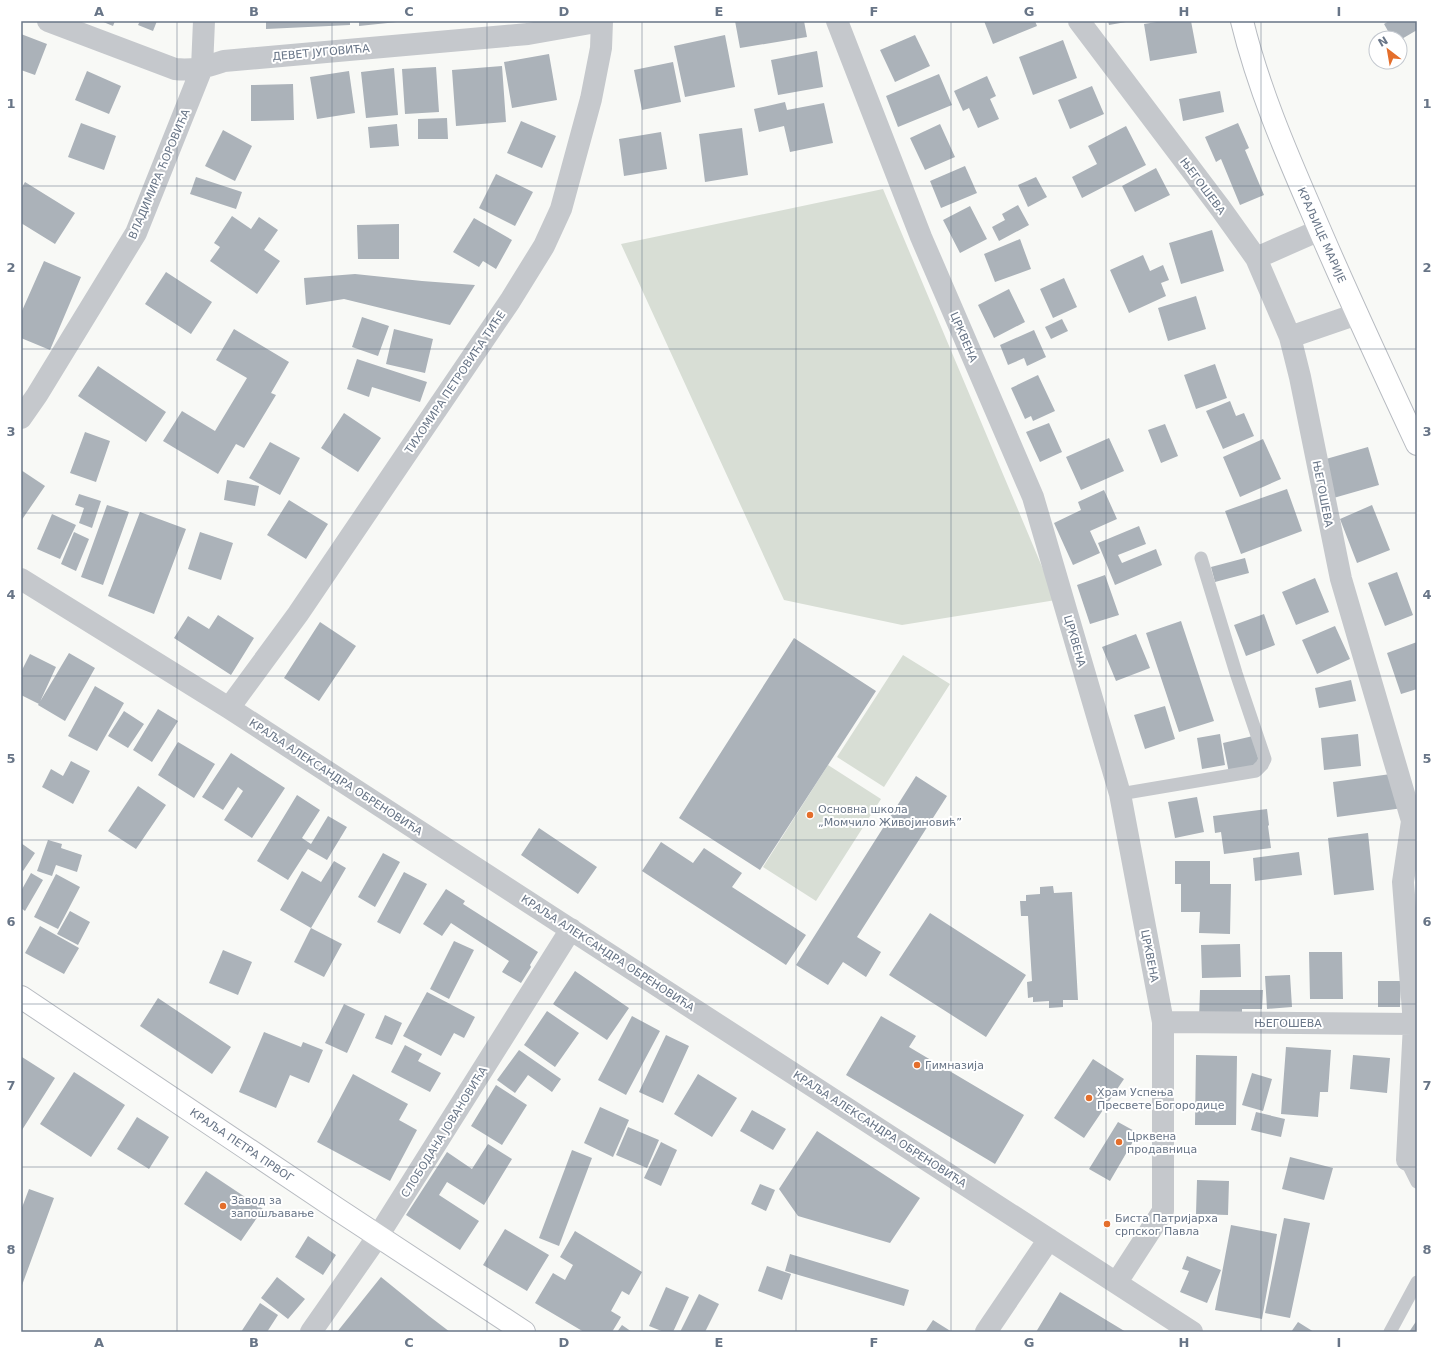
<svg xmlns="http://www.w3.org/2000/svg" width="1438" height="1353" font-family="'DejaVu Sans',sans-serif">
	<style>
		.green { fill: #d8ded5 }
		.building { fill: #abb2b9 }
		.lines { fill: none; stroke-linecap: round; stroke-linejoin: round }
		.secondary-casing { stroke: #b7bbc1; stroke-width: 24 }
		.lane { stroke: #c5c8cc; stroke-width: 13 }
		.street { stroke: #c5c8cc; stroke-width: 22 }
		.secondary { stroke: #fff; stroke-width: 22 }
		.grid { fill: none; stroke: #687587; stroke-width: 1; stroke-opacity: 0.55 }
		.poi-dot { fill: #e46e2b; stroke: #fff; stroke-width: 1.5 }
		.labels { text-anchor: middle; stroke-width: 4; stroke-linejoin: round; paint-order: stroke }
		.street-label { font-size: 11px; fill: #687587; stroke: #fff }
		.poi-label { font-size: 11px; fill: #687587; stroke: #fff; text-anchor: start }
		.neatline { fill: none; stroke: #687587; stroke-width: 1.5 }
		.grid-label { font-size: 13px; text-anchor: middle; font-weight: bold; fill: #687587 }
	</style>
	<rect width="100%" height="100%" fill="#f8f9f6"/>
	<!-- green -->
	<path class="green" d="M883 189 1056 600 902 625 784 600 621 244Z
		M903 655 950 684 884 787 837 757Z
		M828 765 881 799 816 901 763 867Z"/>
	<!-- building -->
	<path class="building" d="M101 21H115L113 26Z
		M140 21H157L153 31 138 25Z
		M266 21H350V25L266 29Z
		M359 21H397V22L359 26Z
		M735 21H804L807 37 740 48Z
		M984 21H1035L1037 26 993 44Z
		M1108 21H1126V22L1109 25Z
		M1163 21H1191L1197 53 1150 61 1144 24Z
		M1389 21H1417V30L1400 40V38H1392L1384 24Z
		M21 34 47 44 35 75 21 70Z
		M725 35 735 87 685 97 674 46Z
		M915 35 930 66 895 82 880 50Z
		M1063 40 1077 78 1033 95 1019 57Z
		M817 51 823 87 778 95 771 60Z
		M549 54 557 100 512 108 504 62Z
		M673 62 681 102 642 110 634 70Z
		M502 66 506 122 456 126 452 70Z
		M436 67 439 112 405 114 402 69Z
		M394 68 398 115 366 118 361 72Z
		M87 71 121 86 109 114 75 100Z
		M349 71 355 113 317 119 310 77Z
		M939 74 952 105 898 127 886 96Z
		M987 76 996 96 990 99 999 119 978 128 969 108 963 111 954 91Z
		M293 84 294 120 251 121V85Z
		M1092 86 1104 114 1070 129 1058 100Z
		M1220 91 1224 112 1183 121 1179 99Z
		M785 102 787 110 824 103 833 143 790 152 784 126 759 132 754 109Z
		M447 118 448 139H418V119Z
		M521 121 556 136 542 168 507 153Z
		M81 123 116 136 104 170 68 157Z
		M1238 123 1249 148 1245 150 1264 195 1240 205 1221 159 1216 162 1205 137Z
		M397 124 399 146 370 148 368 127Z
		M940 124 955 157 925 170 910 138Z
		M1126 126 1146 165 1082 198 1072 177 1097 164 1088 146Z
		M742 128 748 175 705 182 699 134Z
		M223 130 252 146 235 181 205 166Z
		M661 132 667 169 624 176 619 139Z
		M965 166 977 193 941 208 930 181Z
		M1156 168 1170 195 1135 212 1122 186Z
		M496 174 533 192 515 226 479 208Z
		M196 177 242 192 236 209 190 194Z
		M1036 177 1047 197 1028 207 1018 185Z
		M25 182 75 213 55 244 21 223V189Z
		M1018 205 1029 225 999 241 992 227 1005 220 1002 214Z
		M970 206 987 239 960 253 943 220Z
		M232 216 251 229 259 217 278 230 264 250 280 261 257 294 210 261 220 247 214 243Z
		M474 218 512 240 496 269 483 261 479 267 453 252Z
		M399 224V259H358L357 225Z
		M1212 230 1224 271 1181 284 1169 243Z
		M1020 239 1031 269 995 282 984 254Z
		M1143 255 1150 271 1163 265 1169 280 1161 283 1166 296 1129 313 1110 270Z
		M44 261 81 277 50 350 21 338V313Z
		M166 272 212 302 191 334 145 304Z
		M355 274 422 281 475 285 450 325 344 299 306 305 304 278Z
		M1064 278 1077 307 1053 318 1040 289Z
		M1009 289 1025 322 994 338 978 305Z
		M1196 296 1206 329 1168 341 1158 308Z
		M362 317 389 326 378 356 352 347Z
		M1062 319 1068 331 1051 339 1045 327Z
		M234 329 289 362 271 393 276 395 244 448 236 444 218 474 163 441 182 411 215 431 247 378 216 360Z
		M394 329 433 339 425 373 386 364Z
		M1034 330 1046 357 1027 366 1024 358 1008 365 1000 345Z
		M357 359 427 382 420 402 372 387 369 397 347 389Z
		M1215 364 1227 398 1196 409 1184 375Z
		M98 366 166 412 146 442 78 396Z
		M1038 375 1055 411 1033 421 1031 416 1025 419 1011 388Z
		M1230 401 1236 416 1244 413 1254 436 1223 449 1206 411Z
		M344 413 381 438 358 472 321 448Z
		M1049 423 1062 452 1040 462 1026 432Z
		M1165 424 1178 456 1161 463 1148 430Z
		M85 432 110 441 96 482 70 473Z
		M1109 438 1124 471 1081 490 1066 457Z
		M1263 439 1281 479 1240 497 1223 457Z
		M270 442 300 458 280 495 249 478Z
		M1368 447 1379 485 1330 499 1319 461Z
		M21 470 45 486 21 521Z
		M227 480 259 486 255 506 224 500Z
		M1287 489 1302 531 1241 554 1225 511Z
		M1104 490 1117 519 1090 531 1100 553 1073 565 1054 523 1081 510 1078 502Z
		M79 494 101 501 92 528 79 523 84 508 75 505Z
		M289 500 328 524 306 559 267 535Z
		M107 505 129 512 103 585 81 577Z
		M1372 505 1390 550 1357 563 1340 519Z
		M140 512 186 529 154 614 108 596Z
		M52 514 76 525 60 559 37 549Z
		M1139 526 1146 544 1118 555 1122 563 1156 549 1162 565 1115 585 1098 543Z
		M74 532 89 539 76 571 61 564Z
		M200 532 233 543 221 580 188 569Z
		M1245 558 1249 573 1215 582 1211 567Z
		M1397 572 1413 615 1385 626 1368 583Z
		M1105 575 1119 615 1090 624 1077 585Z
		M1315 578 1329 612 1296 625 1282 592Z
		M1264 614 1275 645 1246 656 1234 625Z
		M218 615 254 638 231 675 174 638 188 616 209 629Z
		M1181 621 1214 721 1179 732 1146 633Z
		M320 622 356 646 319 701 284 678Z
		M1335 626 1350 659 1317 674 1302 640Z
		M1136 634 1150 668 1116 681 1102 647Z
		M794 638 876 691 760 870 679 818Z
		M1417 642V689L1401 694 1387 653Z
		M69 653 95 668 65 721 38 705Z
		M30 654 56 667 39 704 21 695V672Z
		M1351 680 1356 701 1319 708 1315 688Z
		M95 686 124 703 97 751 68 736Z
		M1165 706 1175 739 1145 749 1134 715Z
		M158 709 178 721 152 762 133 750Z
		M124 711 144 724 128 748 108 736Z
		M1220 734 1225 765 1202 769 1197 738Z
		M1358 734 1361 766 1324 770 1321 738Z
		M1253 736 1260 766 1229 773 1223 743Z
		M178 742 215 764 194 798 158 775Z
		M231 753 285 788 252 838 224 820 243 791 238 787 223 810 202 797Z
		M71 761 90 771 73 804 42 787 51 769 63 776Z
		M1398 773 1403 808 1337 817 1333 782Z
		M916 776 947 796 857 937 881 952 866 977 843 962 828 985 796 965Z
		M138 786 166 805 136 849 108 831Z
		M297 795 320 810 302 838 311 844 328 816 347 827 327 860 308 849 288 880 257 861Z
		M1197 797 1204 832 1175 838 1168 802Z
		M1267 809 1269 825 1268 826 1271 848 1224 854 1221 832 1215 833 1213 816Z
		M539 828 597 867 578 894 521 855Z
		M1368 833 1374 890 1334 895 1328 838Z
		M48 840 62 844 61 848 82 855 77 872 56 865 52 876 37 871Z
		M661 842 693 863 704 848 742 873 732 887 806 935 786 965 642 871Z
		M21 843 35 853 23 871 21 869Z
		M1299 852 1302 875 1255 881 1253 858Z
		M383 853 400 862 375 907 358 897Z
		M334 861 346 868 311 928 280 910 302 871 321 882Z
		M1175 861H1210V884H1231L1230 934 1199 933 1200 912H1181V884H1175Z
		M404 872 427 884 400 934 377 922Z
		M31 873 43 880 25 911 21 908V891Z
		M56 874 80 887 58 929 34 917Z
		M1053 886 1054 893 1072 892 1078 1000H1063V1007L1049 1008V1001L1033 1002V997L1028 998 1027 982 1032 981 1028 916H1021L1020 901H1026V895L1040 894V887Z
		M446 889 465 901 463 904 538 952 530 965 531 967 521 983 502 972 509 961 451 923 442 936 423 924Z
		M70 911 90 922 78 945 57 934Z
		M930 913 1026 975 986 1037 889 975Z
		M40 926 79 948 64 974 25 953Z
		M311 928 342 944 324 977 294 962Z
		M454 941 474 950 449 999 430 989Z
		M1240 944 1241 977 1202 978 1201 945Z
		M223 950 252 962 238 995 209 983Z
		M1309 952H1342L1343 999H1310Z
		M575 971 629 1008 607 1040 553 1004Z
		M1290 975 1292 1007 1267 1009 1265 976Z
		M1378 981H1401L1400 1007H1378Z
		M1200 990H1263L1262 1009H1242V1020H1199Z
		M427 992 475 1017 464 1038 454 1033 441 1056 403 1036Z
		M158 998 231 1047 212 1074 140 1026Z
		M344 1004 365 1014 347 1053 325 1043Z
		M547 1011 579 1033 555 1067 524 1045Z
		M385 1015 402 1023 392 1045 375 1038Z
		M632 1016 660 1031 626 1095 598 1080Z
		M881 1016 916 1036 909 1047 1024 1115 995 1164 846 1075Z
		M264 1032 301 1047 303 1042 323 1050 309 1083 290 1075 276 1108 239 1092Z
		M666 1035 689 1046 663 1103 639 1092Z
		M405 1045 422 1054 418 1061 441 1073 430 1092 391 1072Z
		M1286 1047 1331 1050 1328 1092H1320L1318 1117 1281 1114Z
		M519 1050 561 1079 552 1092 528 1075 515 1093 497 1080Z
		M1196 1055 1237 1056 1236 1125H1195Z
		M1353 1055 1390 1058 1387 1093 1350 1089Z
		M22 1057 55 1078 22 1130 21 1129V1060Z
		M1093 1059 1124 1079 1084 1138 1054 1118Z
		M74 1072 125 1105 91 1157 40 1124Z
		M1252 1073 1272 1079 1263 1111 1242 1105Z
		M353 1074 408 1104 399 1120 417 1130 390 1181 317 1142Z
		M698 1074 737 1098 712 1137 674 1114Z
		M496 1085 527 1105 502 1145 471 1126Z
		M600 1107 629 1120 613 1157 584 1143Z
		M752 1110 786 1129 773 1150 740 1131Z
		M1256 1112 1285 1119 1281 1137 1251 1130Z
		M137 1117 169 1137 149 1169 117 1149Z
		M1118 1122 1138 1133 1110 1181 1089 1169Z
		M628 1127 659 1140 647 1168 616 1155Z
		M817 1131 920 1198 890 1243 798 1216 779 1189Z
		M661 1142 677 1150 661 1186 644 1178Z
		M488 1144 512 1159 484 1205 447 1182 439 1195 479 1221 460 1250 406 1215 447 1152 472 1169Z
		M572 1150 592 1158 559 1246 539 1238Z
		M1290 1157 1333 1168 1324 1200 1282 1189Z
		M206 1171 263 1209 241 1241 184 1204Z
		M1197 1180 1229 1181 1228 1215 1196 1214Z
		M760 1184 775 1190 766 1211 751 1204Z
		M29 1189 54 1198 21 1288V1210Z
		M1284 1218 1310 1223 1290 1318 1265 1313Z
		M1231 1225 1277 1234 1262 1319 1215 1310Z
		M505 1229 549 1255 527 1291 483 1265Z
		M575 1231 642 1272 629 1295 622 1291 611 1311 621 1317 612 1332H584L535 1303 553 1273 565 1280 573 1265 560 1257Z
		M308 1236 336 1255 323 1275 295 1257Z
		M790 1254 909 1290 904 1306 785 1271Z
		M1187 1256 1221 1270 1207 1303 1180 1292 1189 1271 1182 1269Z
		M767 1266 791 1274 782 1300 758 1291Z
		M277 1277 305 1299 288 1319 261 1298Z
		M381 1277 429 1316 450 1332H337Z
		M666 1287 689 1297 673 1332H664L649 1326Z
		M1060 1292 1126 1332H1036Z
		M699 1294 719 1304 705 1332H680Z
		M260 1303 278 1315 267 1332H241Z
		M933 1320 952 1332H925Z
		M1417 1320V1332H1409Z
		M1298 1322 1314 1332H1291Z
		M622 1325 632 1332H617Z"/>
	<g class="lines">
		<defs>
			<path id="secondary" d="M1242 21C1258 87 1285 150 1312 212 1345 290 1381 367 1417 444
				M21 997 337 1209 524 1332"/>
		</defs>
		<!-- secondary casing -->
		<use href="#secondary" class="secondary-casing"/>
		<!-- lane -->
		<path class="lane" d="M1120 794 1256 771 1262 765 1265 759 1236 673 1201 558
			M1407 1160 1408 1164 1417 1182
			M1390 1332 1417 1282"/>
		<!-- street -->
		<path class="street" d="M48 21 175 69C194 71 206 67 224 61L528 34 602 21
			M837 21 921 237 1033 497 1120 794 1163 1022V1211L1117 1282
			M1079 21 1221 209 1256 258 1290 337 1300 377 1341 579 1412 821 1403 882 1414 1024 1407 1160
			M1256 258 1320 230
			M1290 337 1357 314
			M21 418 37 395 136 233 202 68 204 21
			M21 579 229 708 1192 1332
			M229 708 298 614 510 301 544 246 561 209 591 99 601 48 602 21
			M1163 1022 1414 1024
			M311 1332 378 1236 571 929
			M986 1332 1049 1239"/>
		<!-- secondary -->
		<use href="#secondary" class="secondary"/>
	</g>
	<!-- grid -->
	<path class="grid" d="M177 21V1332M332 21V1332M487 21V1332M642 21V1332M796 21V1332M951 21V1332M1106 21V1332M1261 21V1332M21 186H1417M21 349H1417M21 513H1417M21 676H1417M21 840H1417M21 1004H1417M21 1167H1417"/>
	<!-- markers -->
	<g class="poi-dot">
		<circle cx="810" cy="815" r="4"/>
		<circle cx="917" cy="1065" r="4"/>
		<circle cx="1089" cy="1098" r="4"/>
		<circle cx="1119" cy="1142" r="4"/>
		<circle cx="223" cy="1206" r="4"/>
		<circle cx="1107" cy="1224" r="4"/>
	</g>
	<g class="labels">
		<!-- street labels -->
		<g class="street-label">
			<text transform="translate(321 52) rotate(-5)" y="4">ДЕВЕТ ЈУГОВИЋА</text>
			<text transform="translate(159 174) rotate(-67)" y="4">ВЛАДИМИРА ЋОРОВИЋА</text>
			<text transform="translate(1203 186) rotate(53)" y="4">ЊЕГОШЕВА</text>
			<text transform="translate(1322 235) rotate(66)" y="4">КРАЉИЦЕ МАРИЈЕ</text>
			<text transform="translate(964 337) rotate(67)" y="4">ЦРКВЕНА</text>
			<text transform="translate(455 382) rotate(-56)" y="4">ТИХОМИРА ПЕТРОВИЋА ТИЋЕ</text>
			<text transform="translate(1323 494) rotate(79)" y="4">ЊЕГОШЕВА</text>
			<text transform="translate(1075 641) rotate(74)" y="4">ЦРКВЕНА</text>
			<text transform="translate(336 777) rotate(33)" y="4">КРАЉА АЛЕКСАНДРА ОБРЕНОВИЋА</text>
			<text transform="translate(608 953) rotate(33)" y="4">КРАЉА АЛЕКСАНДРА ОБРЕНОВИЋА</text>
			<text transform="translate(1150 956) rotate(79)" y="4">ЦРКВЕНА</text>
			<text x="1288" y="1027">ЊЕГОШЕВА</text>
			<text transform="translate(880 1129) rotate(33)" y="4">КРАЉА АЛЕКСАНДРА ОБРЕНОВИЋА</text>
			<text transform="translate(444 1132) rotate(-58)" y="4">СЛОБОДАНА ЈОВАНОВИЋА</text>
			<text transform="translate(242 1145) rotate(34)" y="4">КРАЉА ПЕТРА ПРВОГ</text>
		</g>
		<!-- poi labels -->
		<g class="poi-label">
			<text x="818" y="813">Основна школа<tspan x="818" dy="13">„Момчило Живојиновић”</tspan></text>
			<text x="925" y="1069">Гимназија</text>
			<text x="1097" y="1096">Храм Успења<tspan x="1097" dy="13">Пресвете Богородице</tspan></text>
			<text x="1127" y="1140">Црквена<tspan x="1127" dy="13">продавница</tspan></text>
			<text x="231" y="1204">Завод за<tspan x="231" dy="13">запошљавање</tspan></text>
			<text x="1115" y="1222">Биста Патријарха<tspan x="1115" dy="13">српског Павла</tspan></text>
		</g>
	</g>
	<!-- border -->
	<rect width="1438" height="1353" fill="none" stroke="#ffffff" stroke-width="44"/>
	<!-- north arrow -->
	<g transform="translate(1388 50) rotate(329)"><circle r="19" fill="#ffffff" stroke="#c3c8cf"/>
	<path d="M0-3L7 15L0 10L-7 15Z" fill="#e46e2b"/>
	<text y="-6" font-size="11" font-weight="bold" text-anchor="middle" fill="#687587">N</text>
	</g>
	<rect x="22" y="22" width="1394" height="1309" class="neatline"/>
	<g class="grid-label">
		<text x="99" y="16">A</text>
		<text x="254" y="16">B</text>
		<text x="409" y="16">C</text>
		<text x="564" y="16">D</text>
		<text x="719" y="16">E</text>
		<text x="874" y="16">F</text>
		<text x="1029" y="16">G</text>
		<text x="1184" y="16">H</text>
		<text x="1339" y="16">I</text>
		<text x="11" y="108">1</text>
		<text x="1427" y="108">1</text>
		<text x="11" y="272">2</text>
		<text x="1427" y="272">2</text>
		<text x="11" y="436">3</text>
		<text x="1427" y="436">3</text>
		<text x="11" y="599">4</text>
		<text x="1427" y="599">4</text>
		<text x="11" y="763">5</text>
		<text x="1427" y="763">5</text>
		<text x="11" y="926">6</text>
		<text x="1427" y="926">6</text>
		<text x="11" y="1090">7</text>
		<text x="1427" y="1090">7</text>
		<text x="11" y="1254">8</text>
		<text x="1427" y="1254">8</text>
		<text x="99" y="1347">A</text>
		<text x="254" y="1347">B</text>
		<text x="409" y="1347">C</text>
		<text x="564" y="1347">D</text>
		<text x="719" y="1347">E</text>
		<text x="874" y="1347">F</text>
		<text x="1029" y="1347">G</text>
		<text x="1184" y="1347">H</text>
		<text x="1339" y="1347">I</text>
	</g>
</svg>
